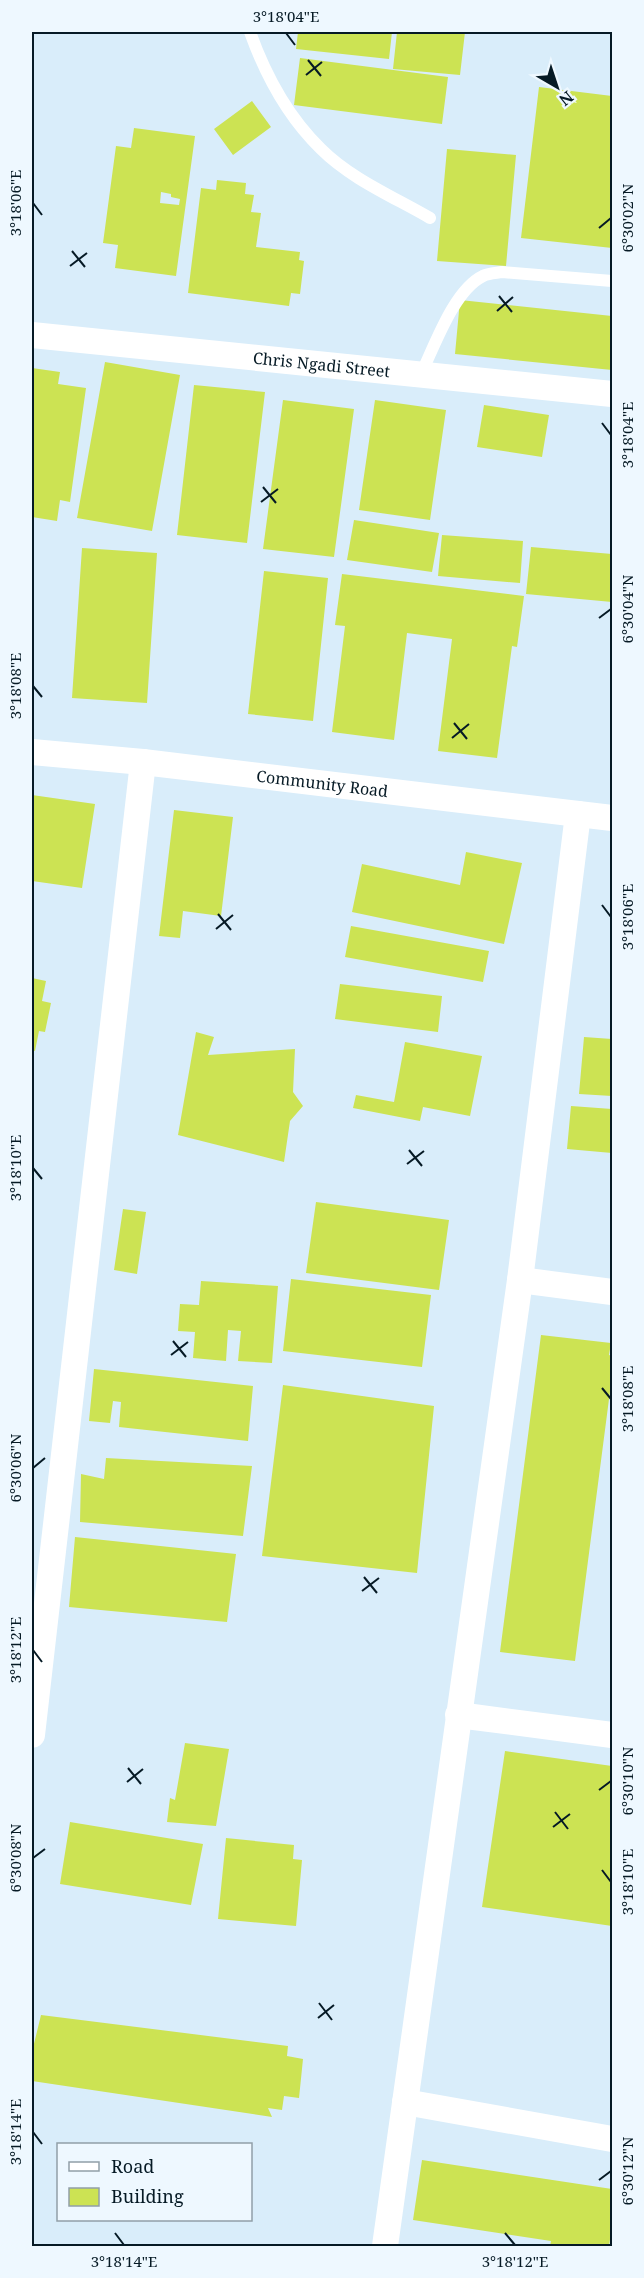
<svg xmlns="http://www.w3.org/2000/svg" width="644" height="2278" font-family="'Noto Serif',serif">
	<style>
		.building { fill: #cce353; fill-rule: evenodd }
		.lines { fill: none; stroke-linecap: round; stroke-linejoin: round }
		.lane { stroke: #fff; stroke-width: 12 }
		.street { stroke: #fff; stroke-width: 26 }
		.ticks { fill: none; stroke: #061a25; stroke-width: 2 }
		.labels { text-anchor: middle; stroke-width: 5; stroke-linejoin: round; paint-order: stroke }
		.street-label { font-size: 16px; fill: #061a25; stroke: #eef8ff }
		.neatline { fill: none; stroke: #061a25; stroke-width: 2 }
		.ticks-label { font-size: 15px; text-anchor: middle; fill: #061a25 }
	</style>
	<rect width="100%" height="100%" fill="#d9edfa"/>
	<!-- building -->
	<path class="building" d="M298 32H392L389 59 296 49Z
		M397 32H465L460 75 393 69Z
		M300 58 448 77 442 124 294 105Z
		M539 87 612 96V248L521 238Z
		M252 101 271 127 233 155 214 129Z
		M134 128 195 136 176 276 115 268 118 245 103 243 116 146 131 148ZM161 192 171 194V197L180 199 179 205 160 203Z
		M447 149 516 155 506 266 437 261Z
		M217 180 246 183 245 194 254 195 251 212 261 213 256 247 300 252 299 260 304 261 300 294 291 293 289 306 188 293 201 188 216 190Z
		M460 300 612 316V370L455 354Z
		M105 362 180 375 152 531 77 518Z
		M32 368 60 372 58 384 86 388 70 502 60 500 57 521 32 517Z
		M194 385 265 392 247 543 177 535Z
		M283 400 354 409 334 557 263 549Z
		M375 400 446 410 430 520 359 510Z
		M484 405 549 415 542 457 477 447Z
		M354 520 439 533 432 572 347 560Z
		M442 535 523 541 520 583 438 576Z
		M531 547 612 554V602L526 594Z
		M82 548 157 553 147 703 72 698Z
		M264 571 328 578 313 721 248 714Z
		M342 574 524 596 517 647 512 646 497 758 438 751 452 639 407 633 394 740 332 732 345 626 335 625Z
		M32 795 95 804 82 888 32 881Z
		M174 810 233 817 221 916 183 911 180 938 159 936Z
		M466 852 522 863 504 944 352 912 362 864 460 885Z
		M351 926 489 951 483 982 345 957Z
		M32 978 46 981 42 1001 51 1003 45 1032 39 1031 35 1051 32 1050Z
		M340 984 442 996 438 1032 335 1019Z
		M196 1032 214 1037 208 1055 295 1049 293 1092 303 1106 290 1121 284 1162 178 1135Z
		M584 1037 612 1039V1096L579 1094Z
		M405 1042 482 1056 470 1116 423 1107 420 1121 353 1108 356 1095 394 1102Z
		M571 1106 612 1109V1153L567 1149Z
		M316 1202 449 1220 439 1290 306 1273Z
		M123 1209 146 1212 137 1274 114 1270Z
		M291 1279 431 1295 422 1367 283 1351Z
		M201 1281 278 1286 272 1363 238 1361 241 1331 228 1330 226 1361 193 1358 195 1332 178 1331 180 1304 199 1305Z
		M541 1335 611 1343 609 1355 612 1356V1376L575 1661 500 1652Z
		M94 1369 253 1386 248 1441 119 1427 121 1402 113 1401 110 1423 89 1421Z
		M283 1385 434 1406 417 1573 262 1556Z
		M106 1458 252 1466 243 1536 80 1522 81 1474 104 1479Z
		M75 1537 236 1554 227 1622 69 1607Z
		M185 1743 229 1749 216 1826 167 1822 170 1798 175 1800Z
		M505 1751 612 1766V1926L482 1907Z
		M70 1822 203 1844 191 1905 60 1884Z
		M226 1838 294 1845 293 1859 302 1860 296 1926 218 1919Z
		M41 2015 288 2046 287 2056 303 2059 299 2098 284 2096 282 2110 268 2108 272 2117 32 2081V2052Z
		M422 2160 612 2189V2226L609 2246H550L551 2241 413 2220Z"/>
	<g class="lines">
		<!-- lane -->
		<path class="lane" d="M250 32C265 74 288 117 321 149 351 179 394 197 430 218
			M421 374C435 345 454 290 483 276 488 273 496 273 502 272L612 281"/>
		<!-- street -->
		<g class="street">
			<path id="s1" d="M32 335 612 394"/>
			<path id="s2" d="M32 752 143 762 612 818"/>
			<path d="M520 1280 612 1292"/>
			<path d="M458 1715 612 1735"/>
			<path d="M32 1735 143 762"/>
			<path d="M405 2102 612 2139"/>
			<path d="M385 2246 520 1280 578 814"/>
		</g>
	</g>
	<!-- ticks -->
	<path class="ticks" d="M286 33 295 45M308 60 321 76M306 75 322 62M33 203 42 215M599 228 611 218M72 251 85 267M70 266 87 253M499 296 512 312M497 311 513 297M602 423 611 435M263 487 276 503M261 502 278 489M599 618 611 609M33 686 42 697M454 723 467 739M452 738 469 724M602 905 611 917M218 914 231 930M216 929 233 915M409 1150 422 1166M407 1164 424 1151M33 1168 42 1179M173 1341 186 1357M171 1355 188 1342M602 1388 611 1399M33 1468 45 1458M364 1577 377 1593M362 1591 379 1578M33 1650 42 1662M128 1768 141 1784M127 1782 143 1769M599 1790 611 1781M555 1812 568 1829M553 1827 570 1814M33 1858 45 1849M602 1870 611 1882M319 2003 332 2020M318 2018 334 2005M33 2132 42 2144M599 2180 611 2171M115 2233 124 2245M505 2233 515 2245"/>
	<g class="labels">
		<!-- street labels -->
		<g class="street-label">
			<text dy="6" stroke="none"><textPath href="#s1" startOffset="291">Chris Ngadi Street</textPath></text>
			<text dy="6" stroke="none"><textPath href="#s2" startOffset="292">Community Road</textPath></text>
		</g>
	</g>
	<!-- border -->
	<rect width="644" height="2278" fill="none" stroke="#eef8ff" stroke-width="66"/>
	<!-- legend -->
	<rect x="57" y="2143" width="195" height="78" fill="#eef8ff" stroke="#919fa8" stroke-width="1.5"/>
	<rect x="69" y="2162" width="30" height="9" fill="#ffffff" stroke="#919fa8" stroke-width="1.5"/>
	<text x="111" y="2173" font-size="18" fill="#061a25">Road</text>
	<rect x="69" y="2188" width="30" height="18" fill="#cce353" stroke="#919fa8" stroke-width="1.5"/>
	<text x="111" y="2203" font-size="18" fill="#061a25">Building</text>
	<!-- north arrow -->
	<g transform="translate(557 87) rotate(141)" stroke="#eef8ff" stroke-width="4.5" paint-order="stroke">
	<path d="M0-4.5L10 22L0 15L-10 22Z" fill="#061a25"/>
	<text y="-9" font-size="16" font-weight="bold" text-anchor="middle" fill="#061a25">N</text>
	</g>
	<rect x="33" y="33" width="578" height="2212" class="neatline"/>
	<g class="ticks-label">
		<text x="286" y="22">3°18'04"E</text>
		<text transform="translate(16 203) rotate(-90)" y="5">3°18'06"E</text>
		<text transform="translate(628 218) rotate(-90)" y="5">6°30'02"N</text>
		<text transform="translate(628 435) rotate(-90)" y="5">3°18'04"E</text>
		<text transform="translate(628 609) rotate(-90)" y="5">6°30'04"N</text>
		<text transform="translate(16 686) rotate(-90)" y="5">3°18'08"E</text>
		<text transform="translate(628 917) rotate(-90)" y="5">3°18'06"E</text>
		<text transform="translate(16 1168) rotate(-90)" y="5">3°18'10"E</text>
		<text transform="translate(628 1399) rotate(-90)" y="5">3°18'08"E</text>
		<text transform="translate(16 1468) rotate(-90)" y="5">6°30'06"N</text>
		<text transform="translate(16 1650) rotate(-90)" y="5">3°18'12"E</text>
		<text transform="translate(628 1781) rotate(-90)" y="5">6°30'10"N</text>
		<text transform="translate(16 1858) rotate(-90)" y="5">6°30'08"N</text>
		<text transform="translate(628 1882) rotate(-90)" y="5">3°18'10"E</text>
		<text transform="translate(16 2132) rotate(-90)" y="5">3°18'14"E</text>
		<text transform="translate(628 2171) rotate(-90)" y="5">6°30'12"N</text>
		<text x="124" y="2267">3°18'14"E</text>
		<text x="515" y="2267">3°18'12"E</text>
	</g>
</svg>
